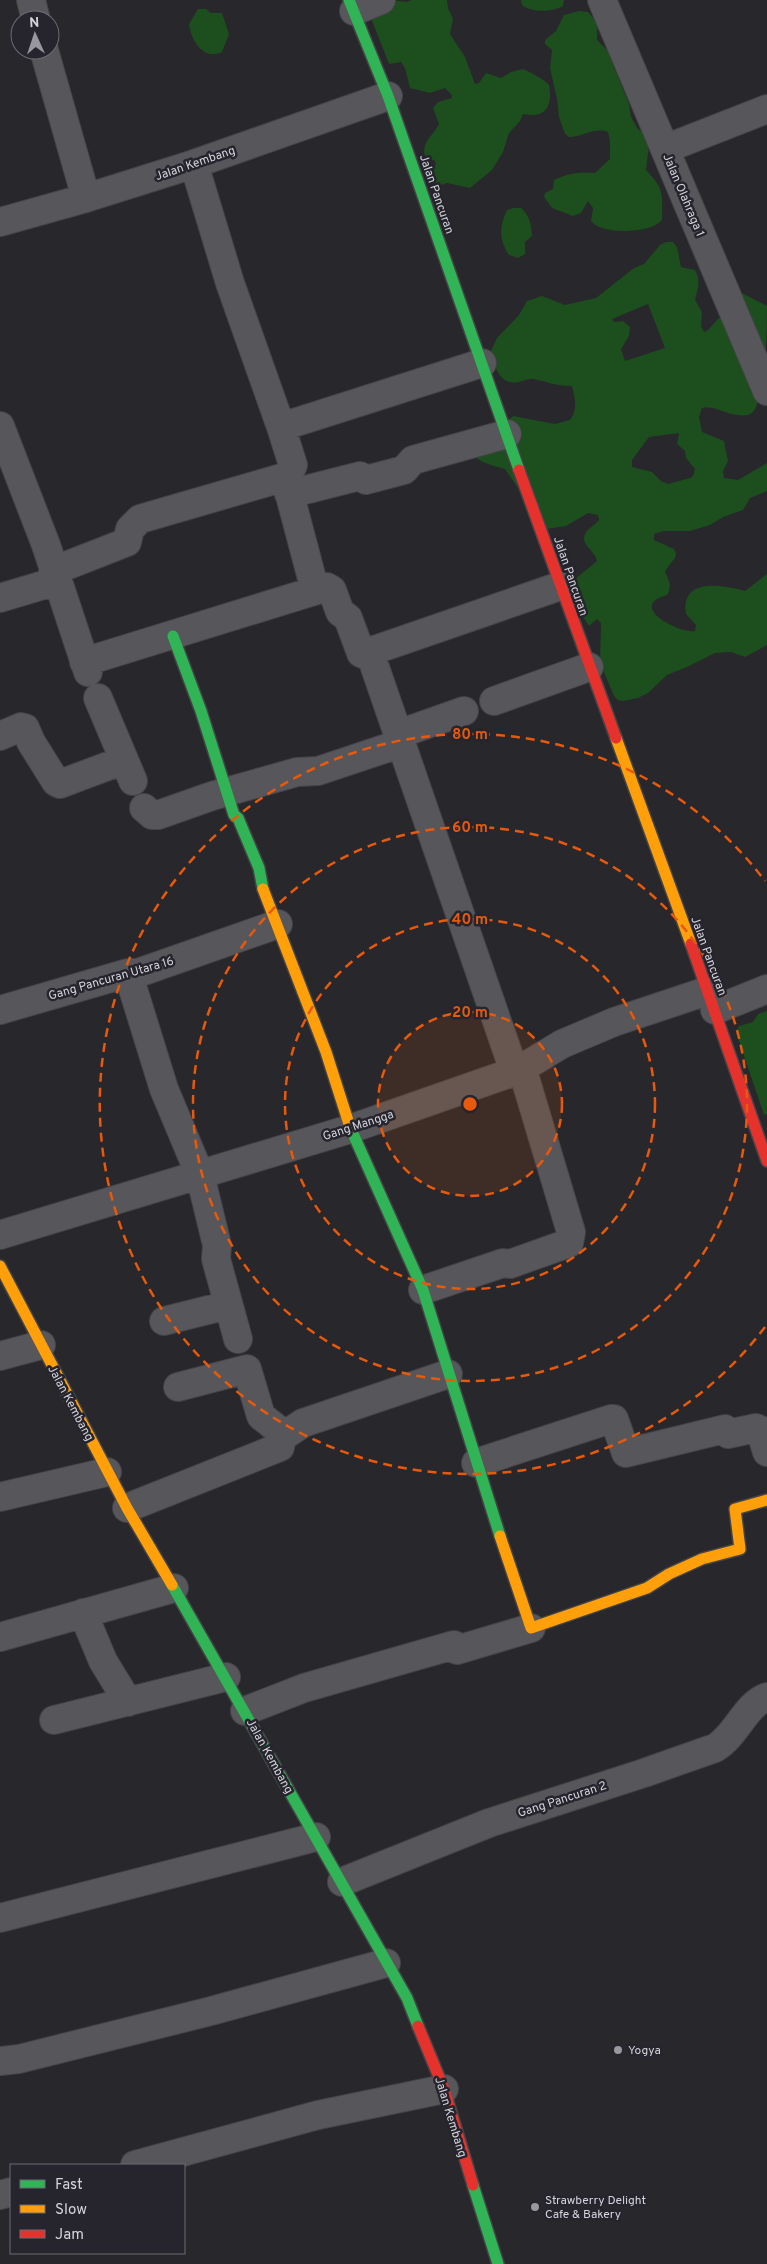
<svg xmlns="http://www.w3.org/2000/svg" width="767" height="2264" font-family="Overpass,sans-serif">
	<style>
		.green { fill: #1d4e1d; fill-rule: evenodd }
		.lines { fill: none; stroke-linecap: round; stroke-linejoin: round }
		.street-casing { stroke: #444448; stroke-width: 30 }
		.fast-casing { stroke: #444448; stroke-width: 14 }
		.slow-casing { stroke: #444448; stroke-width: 14 }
		.jam-casing { stroke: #444448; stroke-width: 14 }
		.street { stroke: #57575b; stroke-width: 28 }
		.fast { stroke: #30b455; stroke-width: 11 }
		.slow { stroke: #ff9f0a; stroke-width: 11 }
		.jam { stroke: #e5322d; stroke-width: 11 }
		.ring { fill: none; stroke: #e8590c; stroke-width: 2.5; stroke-dasharray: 9 6 }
		.poi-dot { fill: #97979d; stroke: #26252e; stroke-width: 2 }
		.labels { text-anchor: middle; stroke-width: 5; stroke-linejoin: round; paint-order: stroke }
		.street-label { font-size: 12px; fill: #d4d4da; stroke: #26252e }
		.poi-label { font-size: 12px; fill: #d4d4da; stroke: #26252e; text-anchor: start }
		.centre { fill: #e8590c; stroke: #26252e; stroke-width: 2.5 }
		.ring-label { font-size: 15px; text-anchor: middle; font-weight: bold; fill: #e8590c; stroke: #26252e; stroke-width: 5; stroke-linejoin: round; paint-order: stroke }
	</style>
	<rect width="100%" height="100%" fill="#27272c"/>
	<!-- green -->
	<path class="green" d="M391 0 407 2 411 0H447L448 8 453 19 450 34 465 57 475 84 479 83 486 73 501 78 511 72 523 69C530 72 545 80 549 85 553 106 546 119 523 114L520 121 509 133 503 152 492 170 470 188 447 183 439 186 432 182 433 170 436 163 434 160 426 158C419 143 434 135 439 124L433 108 438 102 452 98 451 94 445 88 430 93 410 88 405 68 401 62 389 64 371 18Z
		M521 0H564L563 6C553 12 532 13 522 5Z
		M198 9H206L211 13H222L229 34 222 52C203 61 191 40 189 24Z
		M579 11 588 12 597 22V40L607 50 629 104 631 117 638 129 650 136 646 170C665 190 662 193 662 220 651 234 601 235 591 221L593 208 588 201 581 213 573 216 552 208 544 197 545 193 553 189 554 180C568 173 580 172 595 173L610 159V141L608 132C594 127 583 137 569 137L565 134 559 117 557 99 550 68 552 50 545 44V40L556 31 564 15Z
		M513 208H521C530 216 531 224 532 236L525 242V254L518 258 509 255C499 240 499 226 507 210Z
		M666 242H673L677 247 681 267 695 270C701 280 698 289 695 300L702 312 701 326 704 332 707 331 719 318 734 325 739 295 742 293 767 306C767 327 767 411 748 415 730 418 717 405 702 408L699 417 702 432 724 441 728 461 723 471 724 478 738 480 767 463V491L750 498 743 510 723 517 710 525 690 531H663L654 534V540L674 549 676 553 675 558 665 571C668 580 673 585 667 595 626 606 679 634 695 631L696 625 686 614C680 577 723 585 745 591L767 574V645L745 657 731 652 715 653 687 667 667 675 648 693 638 698 623 701 618 700 614 696 600 663 601 623 597 619 589 626 564 588 597 561C595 549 577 544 587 531 590 527 596 524 599 520L598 515 588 513 566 526 546 529 505 469C494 466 480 463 472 454L513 416 555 424 570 420C578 409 575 399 572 386 555 386 548 382 534 379 529 378 524 381 519 382 499 386 496 367 490 353L497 338 519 315 527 301 542 296 565 305 596 298 634 268 644 264 660 245ZM648 304 665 348 625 361 621 349 629 336 630 327 623 321 614 322 612 319ZM679 433 677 444 685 451 686 458 695 469 693 476 690 478 668 484 661 481 652 472 632 467V460L649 437Z
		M767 1011V1114L764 1115 736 1032 739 1026 753 1022 758 1014Z"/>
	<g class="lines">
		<defs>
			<path id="street" d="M31 0 36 20
				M602 0 767 391
				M354 11 381 0
				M44 50 86 198
				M665 149 767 109
				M0 222 86 198 194 164 388 96
				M0 426 46 545 88 672
				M281 427 482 363
				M285 477 315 590
				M289 494 360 476 366 480 404 470 413 460 507 434
				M53 571 127 542 130 529 140 519 285 477 289 473 293 465 281 427 230 283 194 164
				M0 598 57 581
				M370 653 510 1059 525 1078 571 1232 569 1243 510 1264 503 1263 423 1290
				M84 662 327 587 332 590 340 612 348 618 361 653 363 654 560 586
				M98 698 133 781
				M494 701 589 667
				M399 734 464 711
				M0 736 21 727 25 728 31 742 56 782 60 784 124 760
				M144 808 152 815H158L212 796 297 772 318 771 402 743
				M128 973 164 1089 200 1175 217 1245 216 1259 238 1339
				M0 1010 128 973H138L278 924
				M715 1010 767 989
				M0 1235 350 1129 519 1070 562 1044 614 1022 707 991
				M164 1321 228 1305
				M0 1356 41 1345
				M178 1387 247 1369 261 1416 285 1435
				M476 1463 611 1419H614L626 1453 725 1429 728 1434 756 1428 760 1430 767 1452
				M0 1497 107 1472
				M127 1508 280 1447 282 1437 303 1423 448 1374
				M83 1613 103 1661 128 1702
				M0 1637 174 1588
				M245 1711 304 1688 454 1645 457 1650 531 1628
				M54 1720 226 1677
				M342 1882 489 1823 644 1773 715 1748C736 1736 746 1704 767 1697
				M0 1918 316 1837
				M0 2061 19 2059 211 2011 386 1963
				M135 2165 318 2115 444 2089
				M0 2195 11 2192"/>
			<path id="fast" d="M349 0 388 96 519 470
				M173 636 201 711 234 815 238 818 259 868 263 889
				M350 1127 423 1290 500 1536
				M172 1585 407 1998 418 2026
				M473 2185 498 2264"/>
			<path id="slow" d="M616 738 691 944
				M263 889 326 1052 350 1127
				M0 1266 127 1508 172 1585
				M500 1536 531 1628 647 1588 669 1574 702 1559 740 1549 735 1509 767 1500"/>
			<path id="jam" d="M519 470 616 738
				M691 944 767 1161
				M418 2026 444 2089 473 2185"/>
		</defs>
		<!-- street casing -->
		<use href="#street" class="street-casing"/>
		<!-- fast casing -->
		<use href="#fast" class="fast-casing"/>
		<!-- slow casing -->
		<use href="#slow" class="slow-casing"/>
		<!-- jam casing -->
		<use href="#jam" class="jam-casing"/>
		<!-- street -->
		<use href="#street" class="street"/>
		<!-- fast -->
		<use href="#fast" class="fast"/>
		<!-- slow -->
		<use href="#slow" class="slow"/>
		<!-- jam -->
		<use href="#jam" class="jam"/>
	</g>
	<!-- distance rings -->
	<circle cx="470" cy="1104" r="92" fill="#e8590c" fill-opacity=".12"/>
	<g class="ring">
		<circle cx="470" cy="1104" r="92"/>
		<circle cx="470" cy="1104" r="185"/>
		<circle cx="470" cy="1104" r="277"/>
		<path d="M765 1327A370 370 0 1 1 765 881"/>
	</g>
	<!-- markers -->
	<g class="poi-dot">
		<circle cx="618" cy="2050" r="5"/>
		<circle cx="535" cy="2207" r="5"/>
	</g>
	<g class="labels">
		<!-- street labels -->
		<g class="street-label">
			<text transform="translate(195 163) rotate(-19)" y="4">Jalan Kembang</text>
			<text transform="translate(437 194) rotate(71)" y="4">Jalan Pancuran</text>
			<text transform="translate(684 195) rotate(67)" y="4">Jalan Olahraga 1</text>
			<text transform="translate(571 576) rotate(71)" y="4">Jalan Pancuran</text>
			<text transform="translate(709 956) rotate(70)" y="4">Jalan Pancuran</text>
			<text transform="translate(111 978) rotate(-16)" y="4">Gang Pancuran Utara 16</text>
			<text transform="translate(358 1125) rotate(-18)" y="4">Gang Mangga</text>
			<text transform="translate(71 1403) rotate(62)" y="4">Jalan Kembang</text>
			<text transform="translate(270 1756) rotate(61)" y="4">Jalan Kembang</text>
			<text transform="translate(562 1799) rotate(-18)" y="4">Gang Pancuran 2</text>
			<text transform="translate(451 2117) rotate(73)" y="4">Jalan Kembang</text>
		</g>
		<!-- poi labels -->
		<g class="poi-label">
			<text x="628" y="2054">Yogya</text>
			<text x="545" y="2204">Strawberry Delight<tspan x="545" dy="14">Cafe &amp; Bakery</tspan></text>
		</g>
	</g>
	<circle cx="470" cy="1104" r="8" class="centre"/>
	<g class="ring-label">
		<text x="470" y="739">80 m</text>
		<text x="470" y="832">60 m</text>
		<text x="470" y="924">40 m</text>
		<text x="470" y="1017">20 m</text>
	</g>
	<!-- legend -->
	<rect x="10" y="2164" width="175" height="90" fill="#26252e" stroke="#6c6b73"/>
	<rect x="20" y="2180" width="25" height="8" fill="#30b455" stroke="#6c6b73"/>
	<text x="55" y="2189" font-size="15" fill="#d4d4da">Fast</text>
	<rect x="20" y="2205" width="25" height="8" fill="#ff9f0a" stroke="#6c6b73"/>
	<text x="55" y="2214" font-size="15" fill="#d4d4da">Slow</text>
	<rect x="20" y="2230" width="25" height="8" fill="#e5322d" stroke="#6c6b73"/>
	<text x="55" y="2239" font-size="15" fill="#d4d4da">Jam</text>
	<!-- north arrow -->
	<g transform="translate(35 35) rotate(357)"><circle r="24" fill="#26252e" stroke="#6c6b73"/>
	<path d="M0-4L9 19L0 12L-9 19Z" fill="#97979d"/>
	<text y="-8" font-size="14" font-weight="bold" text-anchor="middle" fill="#d4d4da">N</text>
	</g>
</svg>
